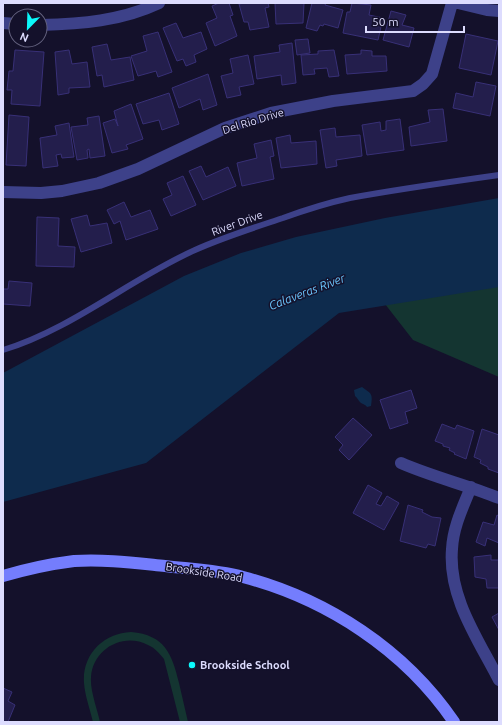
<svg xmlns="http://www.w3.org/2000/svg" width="502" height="725" font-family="Ubuntu,sans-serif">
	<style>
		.green { fill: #143531 }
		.water { fill: #0e2b4d }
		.building { fill: #231e4c; stroke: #383077 }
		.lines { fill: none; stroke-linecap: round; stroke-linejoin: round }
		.lane { stroke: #3d4189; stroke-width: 6 }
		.street { stroke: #3d4189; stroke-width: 12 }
		.secondary { stroke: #747dfd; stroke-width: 12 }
		.poi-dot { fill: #0bf8fb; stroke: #14112b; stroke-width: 1.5 }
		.labels { text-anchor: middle; stroke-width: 3; stroke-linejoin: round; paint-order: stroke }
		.street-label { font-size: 11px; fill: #dddcfe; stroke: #14112b }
		.poi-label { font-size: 11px; font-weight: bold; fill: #dddcfe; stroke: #14112b; text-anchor: start }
		.water-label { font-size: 12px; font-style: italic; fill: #6bc6fd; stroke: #14112b }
	</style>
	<rect width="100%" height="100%" fill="#14112b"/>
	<!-- green -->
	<path class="green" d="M499 278V377L413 340 385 304Z
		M131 632C165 635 172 654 179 683 182 696 185 709 188 722H180L164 659C159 653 155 648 148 645 123 632 93 649 91 677 90 691 97 708 100 722H93C90 709 85 696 84 683 82 654 104 633 131 632Z"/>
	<!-- water -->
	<path class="water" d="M499 198V287L339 313 146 463 3 502V373L184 276 241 253 296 237 385 218Z
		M362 387C371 394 373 392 371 406L367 407C365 404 364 405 361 403 358 401 358 398 355 396L354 390Z"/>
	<!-- building -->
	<path class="building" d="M219 3H229L233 15 230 16 237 36 215 46 206 23 217 18 212 6Z
		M245 3H268L269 7 265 8 269 27 250 30 248 22H244L239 4Z
		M275 3H304L303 23 276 24Z
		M312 3H326L325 5 343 10 338 28 324 24 323 26 320 25 317 31 306 28Z
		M352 3 371 5 369 15 383 18 378 40 343 33 347 12H350Z
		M391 11 406 15 402 25 414 28 409 47 383 40Z
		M176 23 183 38 201 32 207 49 194 55 196 62 186 66 183 59 177 61 163 28Z
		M158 32 172 72 158 77 156 71 138 76 131 56 147 51 143 36Z
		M466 34 498 41 491 75 459 68Z
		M308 39 310 53 297 55 295 40Z
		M292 43 296 83 282 85 281 75 257 79 254 56 280 52 279 45Z
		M107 44 111 60 130 57 134 80 104 87 102 75 97 76 92 47Z
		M15 50 44 52 40 106 11 104 12 90H7L9 71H13Z
		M69 50 72 64 87 62 90 87 69 88V93L58 95 55 52Z
		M334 50 339 76 329 77 327 68 314 69 315 74 303 75 301 55 318 54V51Z
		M361 50 372 51V56H386L387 71 347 74 345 55 361 54Z
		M248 55 254 84 239 87 241 95 227 98 221 76 233 73 230 59Z
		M208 74 217 105 203 110 200 99 179 108 172 88Z
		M476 82 496 86 490 116 453 108 456 93 473 97Z
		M169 93 179 124 162 130 159 120 143 124 136 104Z
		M131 104 143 139 126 145 128 149 112 153 103 123 115 119 118 126 114 111Z
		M443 109 447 141 411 146 409 127 430 122 428 110Z
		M9 115 29 117 26 166 6 165Z
		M99 116 105 156 90 158 89 149 87 150 88 158 77 160 71 127 88 125 87 118Z
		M400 119 404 150 367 155 362 125 380 122 381 131 386 130V121Z
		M69 123 74 157 62 158 61 154 56 155 58 166 43 168 40 138 57 135 55 126Z
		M335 128 336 137 360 135 362 156 336 160 337 166 326 168 320 130Z
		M290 135 291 143 316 141 317 164 281 168 276 138Z
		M271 140 274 156 270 157 274 179 242 186 237 163 257 158 254 144Z
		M201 166 206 177 228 167 236 186 203 200 189 171Z
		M183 176 196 205 171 216 163 199 172 195 167 183Z
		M124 202 131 217 150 210 158 229 126 240 120 221 114 224 107 210Z
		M87 215 90 226 107 223 112 243 81 252 71 219Z
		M37 217 59 218 58 246 75 247 74 267 36 266Z
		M9 281 32 283 30 306 3 304V289H8Z
		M411 390 417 408 405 412 408 423 390 429 380 400Z
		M353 418 372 435 349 460 339 450 343 445 335 437Z
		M442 424 455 429 457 425 474 431 466 459 454 454 455 453 449 450 450 448 443 446V444L435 441Z
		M482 429 499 435V473L488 469V467L480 463 481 460 474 457Z
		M368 485 382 493 376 504 381 506 387 496 399 503 384 530 353 513Z
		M408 505 423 510 422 512 432 517 441 518 435 546 428 544 426 548 400 541Z
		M497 515 499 516V543L487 538 485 546 476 542 483 522 494 525Z
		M491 555V560H499V588H487L486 579 475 577 474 557Z
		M499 613V630L492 617Z
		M3 688 12 692 8 701 15 705 8 722H3Z"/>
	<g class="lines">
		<!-- lane -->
		<path class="lane" d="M3 350C72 329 130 279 195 250 224 237 253 228 283 218 305 210 327 203 350 198 399 189 449 182 499 175"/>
		<!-- street -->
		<path class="street" d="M458 3 487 10 499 11
			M3 23 16 24
			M40 25C81 24 121 21 159 3
			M3 192 41 193 62 191 99 183 138 169 225 128 271 113 333 101 413 91 423 84 432 74 452 3
			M401 463C433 477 467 485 499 498
			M471 487C463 507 453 527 452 549 448 597 478 639 499 680"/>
		<!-- secondary -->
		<path class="secondary" d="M3 576C27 569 50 564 74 561 104 559 135 563 165 566 191 569 218 570 243 577 327 599 405 650 454 722"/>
	</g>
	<!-- markers -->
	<circle class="poi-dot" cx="192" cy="665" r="4"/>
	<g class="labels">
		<!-- street labels -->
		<g class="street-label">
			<text transform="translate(253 121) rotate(-17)" y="4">Del Rio Drive</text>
			<text transform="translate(237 223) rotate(-20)" y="4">River Drive</text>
			<text transform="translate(204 572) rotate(9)" y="4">Brookside Road</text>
		</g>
		<!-- poi labels -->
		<g class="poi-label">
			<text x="200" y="669">Brookside School</text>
		</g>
		<!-- water labels -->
		<g class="water-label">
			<text transform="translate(307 292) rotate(-21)" y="4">Calaveras River</text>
		</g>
	</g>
	<!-- border -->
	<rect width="502" height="725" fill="none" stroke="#dddcfe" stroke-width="8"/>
	<!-- north arrow -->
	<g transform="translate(28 28) rotate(203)"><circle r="19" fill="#14112b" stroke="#64627f"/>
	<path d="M0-3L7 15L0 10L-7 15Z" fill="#0bf8fb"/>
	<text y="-6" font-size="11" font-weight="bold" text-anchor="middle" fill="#dddcfe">N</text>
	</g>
	<!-- scale -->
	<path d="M366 26v6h98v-6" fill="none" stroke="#dddcfe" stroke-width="2"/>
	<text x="372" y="26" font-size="12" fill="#dddcfe" stroke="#14112b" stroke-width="3" paint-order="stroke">50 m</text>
</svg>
